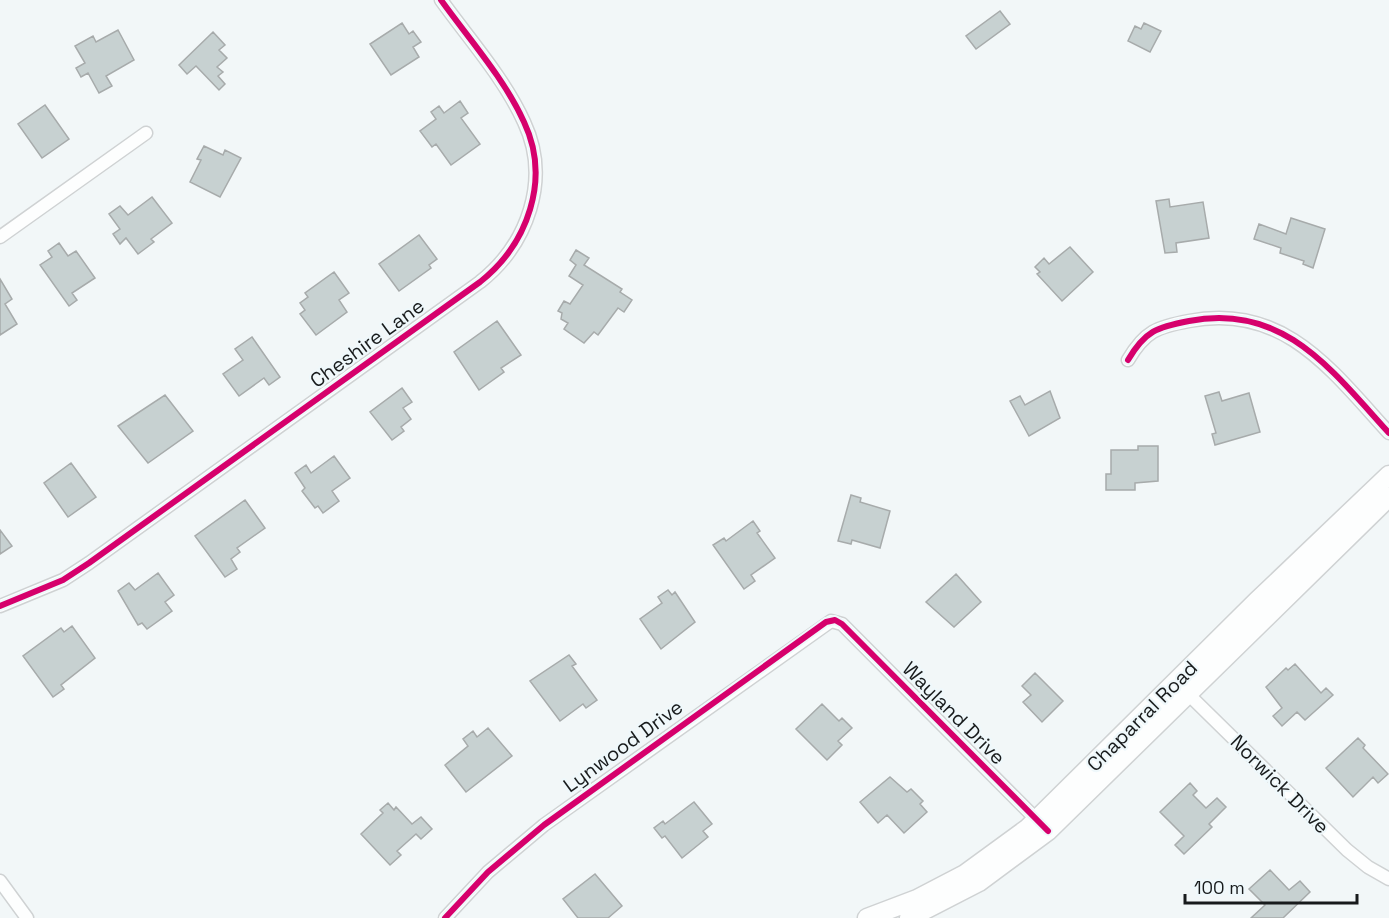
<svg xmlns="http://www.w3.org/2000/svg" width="1389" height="918" font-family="'Space Grotesk',sans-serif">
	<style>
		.building { fill: #c7d1d1; stroke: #a7abab; stroke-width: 1.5 }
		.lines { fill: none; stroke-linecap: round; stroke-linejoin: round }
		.minor-casing { stroke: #cfd2d3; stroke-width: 15 }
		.secondary-casing { stroke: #cfd2d3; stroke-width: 21 }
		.minor { stroke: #fdfefe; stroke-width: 12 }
		.secondary { stroke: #fdfefe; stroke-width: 18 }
		.cycleway-casing { stroke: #eff8fb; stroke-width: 10 }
		.cycleway { stroke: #d6006c; stroke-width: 6 }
		.labels { text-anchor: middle; stroke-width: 4.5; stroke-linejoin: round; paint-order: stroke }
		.street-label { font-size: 20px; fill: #181b1c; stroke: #eff8fb }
	</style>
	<rect width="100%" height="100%" fill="#f2f7f8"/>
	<!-- building -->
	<path class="building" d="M1000 11 1010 24 976 49 966 36Z
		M402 23 409 34 413 31 421 42 413 47 419 57 391 75 370 44Z
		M1144 23 1161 31 1150 52 1128 41 1135 26 1141 29Z
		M118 30 134 60 106 76 112 86 99 93 88 73 81 77 76 68 85 63 75 46 93 36 96 42Z
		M213 32 225 45 219 50 227 58 217 67 223 72 218 76 225 84 219 90 196 66 187 74 179 65Z
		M460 101 468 113 461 118 480 144 451 165 436 144 432 147 420 131 436 119 431 112 439 106 444 113Z
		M45 105 69 139 42 158 18 124Z
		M204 146 223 155 225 150 241 158 220 197 190 182 201 160 197 159Z
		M152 197 172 223 151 239 154 242 138 254 126 238 120 244 113 234 120 229 109 214 120 206 128 215Z
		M1169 199 1170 207 1203 202 1209 238 1176 243 1177 252 1165 253 1156 201Z
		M1291 218 1325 229 1313 268 1303 264 1304 261 1280 253 1281 248 1254 239 1259 224 1286 234Z
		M419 235 437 259 429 265 431 268 399 291 379 264Z
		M59 243 68 256 76 251 95 278 72 293 77 300 69 306 40 265 52 257 48 251Z
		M1070 247 1093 272 1062 301 1037 274 1040 272 1035 267 1044 258 1049 264Z
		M576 250 589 258 584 265 622 289 620 292 632 300 624 312 618 308 598 335 594 332 584 343 564 329 568 323 561 319 562 313 558 311 564 301 570 304 583 285 569 276 576 265 570 260Z
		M334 272 349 293 339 300 347 312 316 335 300 314 305 310 300 303 308 297 305 293Z
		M0 279 12 299 5 304 17 324 0 335Z
		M497 321 521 355 501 368 504 372 479 390 454 352Z
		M252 337 280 377 269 385 264 378 239 396 223 374 243 360 235 349Z
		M402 388 412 402 403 408 411 419 401 427 404 431 392 440 370 412Z
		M1050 391 1060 418 1029 436 1010 401 1020 396 1025 405Z
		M1219 392 1222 401 1249 393 1260 432 1215 445 1212 434 1216 433 1205 396Z
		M165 395 193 431 148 463 118 426Z
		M1138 446H1158V481L1135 483V490H1106V474H1111V450H1138Z
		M334 456 350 478 332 491 339 501 323 513 318 506 315 508 302 491 305 488 295 473 306 465 311 473Z
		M71 463 96 497 68 517 44 483Z
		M851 495 861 498 860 502 890 511 880 548 852 540 851 544 838 541Z
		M245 500 265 528 237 548 240 552 231 559 237 569 225 577 195 536Z
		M753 521 760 531 757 533 775 558 751 575 755 581 744 589 713 545 724 538 726 541Z
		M0 530 12 546 0 554Z
		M158 573 174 595 165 602 172 611 147 629 142 623 138 625 118 591 129 583 135 590Z
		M956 574 981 602 954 627 926 602Z
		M668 590 672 595 675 592 695 622 661 649 640 619 662 603 658 597Z
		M72 626 95 658 61 685 64 689 53 697 23 656 61 628 64 632Z
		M569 655 576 664 572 666 597 700 586 708 583 704 560 721 530 681Z
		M1295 664 1321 693 1326 688 1333 695 1305 720 1297 712 1282 726 1273 716 1282 708 1266 687 1286 668 1288 670Z
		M1035 673 1063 701 1042 722 1023 702 1031 695 1022 686Z
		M822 704 839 721 842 718 852 728 838 741 842 745 827 760 796 729Z
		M488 728 512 756 466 792 445 765 468 746 463 739 473 731 477 737Z
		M1358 738 1365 745 1363 748 1388 774 1378 783 1373 777 1353 797 1326 768Z
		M890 777 907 792 911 789 923 801 920 804 927 812 904 833 887 815 878 823 860 802Z
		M1190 783 1197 791 1193 795 1206 808 1217 798 1226 807 1209 824 1212 827 1184 854 1175 845 1184 836 1160 812Z
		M694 802 712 824 703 831 708 837 682 858 665 836 662 838 654 828 663 821 665 824Z
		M388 803 394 810 396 807 412 824 421 817 432 829 421 839 416 834 397 851 401 855 390 865 361 834 383 813 380 810Z
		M1270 870 1289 890 1300 881 1310 892 1283 918H1251L1265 905 1249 889Z
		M595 874 622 906 608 918H578L563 899Z"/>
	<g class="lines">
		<defs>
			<path id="minor" d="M0 237 146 133
				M1128 360C1145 331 1157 327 1189 321 1284 302 1333 372 1389 433
				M0 606 63 580 89 563 480 282C528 244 551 179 524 122 504 78 469 39 441 0
				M1183 689 1347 850 1368 867 1389 879
				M0 881 27 918
				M445 918 488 872 544 825 831 621 842 624 1040 823"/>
			<path id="secondary" d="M867 918 917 899 965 874 1028 828 1257 601 1389 475
				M909 918 979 882 1048 831 1389 497"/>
		</defs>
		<!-- minor casing -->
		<use href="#minor" class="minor-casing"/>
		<!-- secondary casing -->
		<use href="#secondary" class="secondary-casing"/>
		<!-- minor -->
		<use href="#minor" class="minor"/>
		<!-- secondary -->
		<use href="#secondary" class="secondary"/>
		<defs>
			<path id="cycleway" d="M1128 360C1145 331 1157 327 1189 321 1284 302 1333 372 1389 433
				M0 606 63 580 89 563 480 282C528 244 551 179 524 122 504 78 469 39 441 0
				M445 918 488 872 544 825 826 622 835 620 842 624 1048 831"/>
		</defs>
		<!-- cycleway casing -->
		<use href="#cycleway" class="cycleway-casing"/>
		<!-- cycleway -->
		<use href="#cycleway" class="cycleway"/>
	</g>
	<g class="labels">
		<!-- street labels -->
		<g class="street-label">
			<text transform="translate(367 343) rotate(-36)" y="7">Cheshire Lane</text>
			<text transform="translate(954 713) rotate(45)" y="7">Wayland Drive</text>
			<text transform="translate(1142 716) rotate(-45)" y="7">Chaparral Road</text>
			<text transform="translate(623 746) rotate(-36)" y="7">Lynwood Drive</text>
			<text transform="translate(1280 784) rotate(45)" y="7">Norwick Drive</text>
		</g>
	</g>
	<!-- scale -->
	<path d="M1185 894v9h172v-9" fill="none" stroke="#181b1c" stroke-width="3"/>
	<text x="1194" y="894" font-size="18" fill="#181b1c" stroke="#eff8fb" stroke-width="4.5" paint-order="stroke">100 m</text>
</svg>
